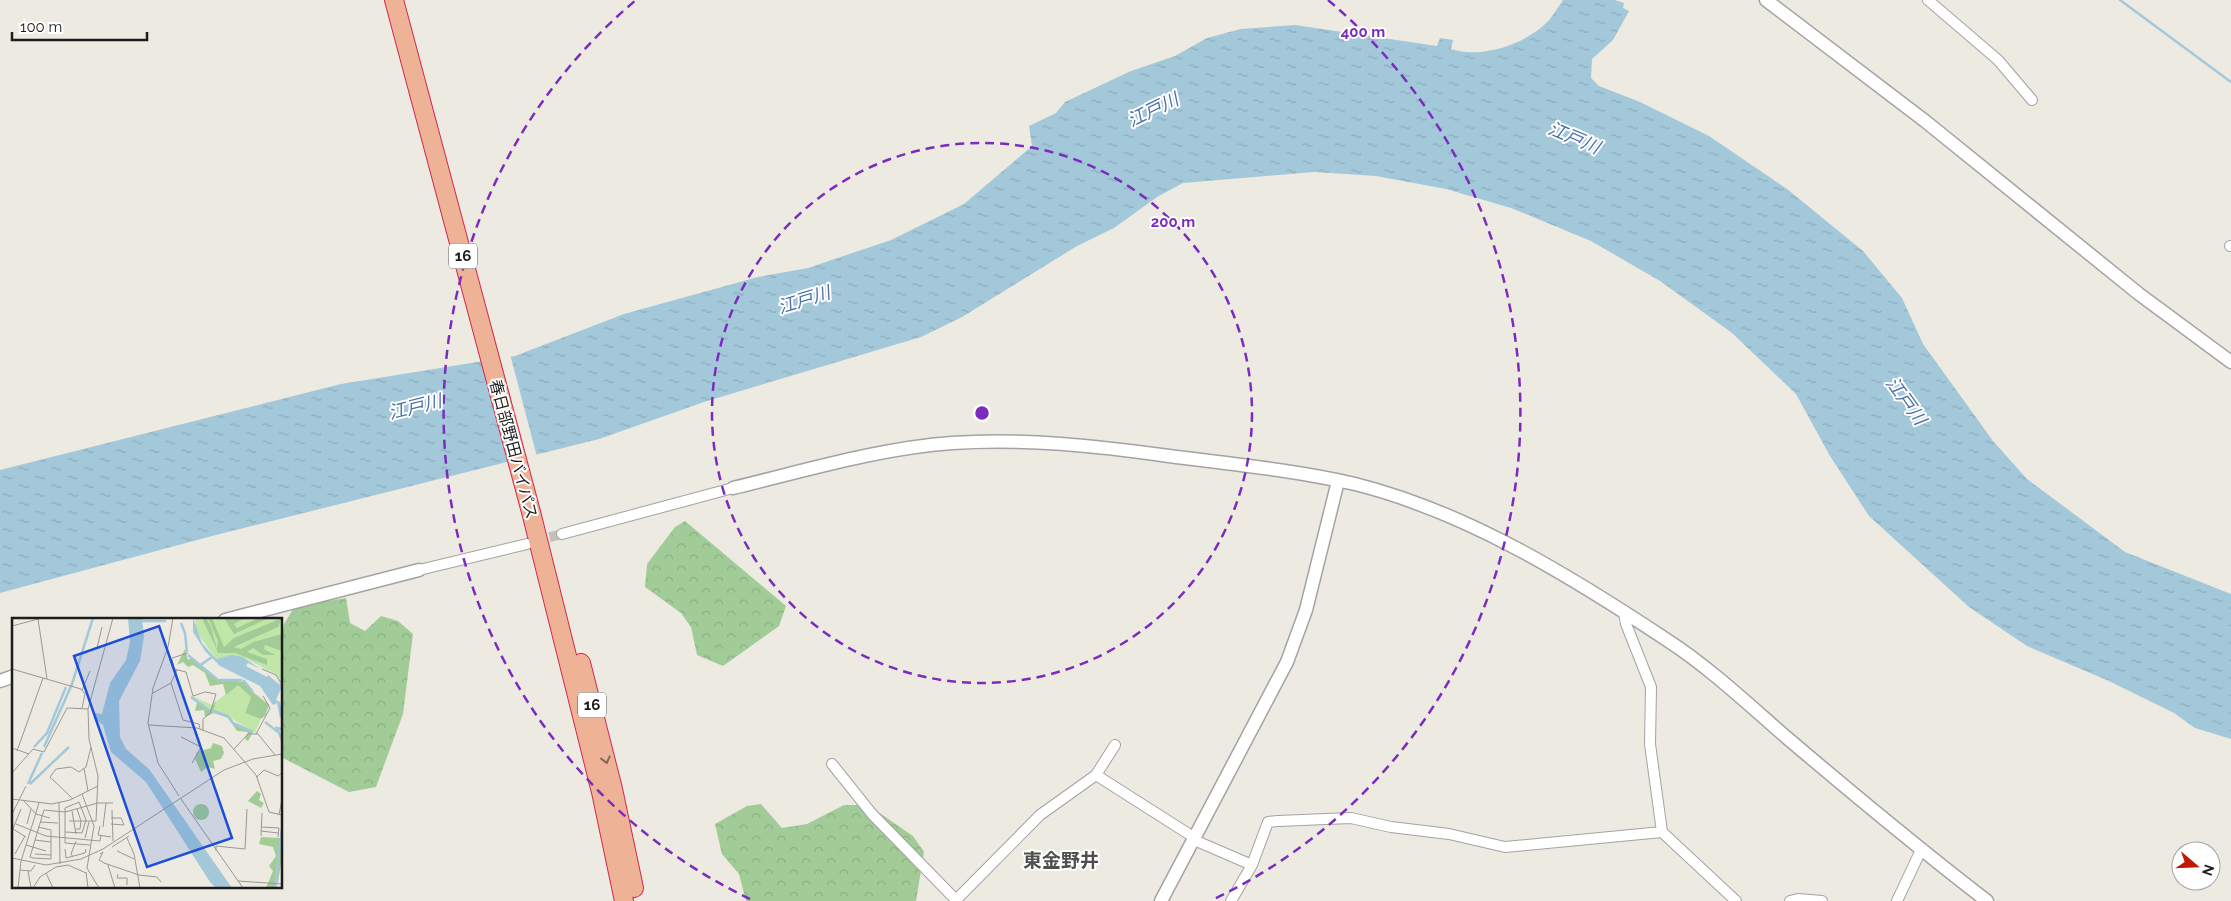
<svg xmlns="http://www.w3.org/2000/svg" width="2231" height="901" font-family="Raleway,'Noto Sans JP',sans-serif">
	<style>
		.forest { fill: url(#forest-crowns) }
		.water { fill: url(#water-ripples) }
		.pier { fill: #edeae2 }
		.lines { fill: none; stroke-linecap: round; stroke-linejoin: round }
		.stream { stroke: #a3c8da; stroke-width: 2.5 }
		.minor-tunnel { stroke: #c3c1ba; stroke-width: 10; stroke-dasharray: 10 5; stroke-linecap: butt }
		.minor-casing { stroke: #a3a3a3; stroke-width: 12 }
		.tertiary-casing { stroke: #a3a3a3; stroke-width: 15 }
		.trunk-casing { stroke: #d22852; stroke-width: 20 }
		.minor { stroke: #fff; stroke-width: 10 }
		.tertiary { stroke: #fff; stroke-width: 12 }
		.trunk { stroke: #eeb296; stroke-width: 18 }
		.oneway { stroke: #856759 }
		.ring { fill: none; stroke: #7b2cbf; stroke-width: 2.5; stroke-dasharray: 9 6 }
		.labels { text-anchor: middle; stroke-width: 4; stroke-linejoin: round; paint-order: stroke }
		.shield { fill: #fff; stroke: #606060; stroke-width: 1 }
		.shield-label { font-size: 15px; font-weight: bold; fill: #1c1c1c }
		.street-label { font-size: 16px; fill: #1c1c1c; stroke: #fff }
		.water-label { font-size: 18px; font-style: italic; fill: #4b71a9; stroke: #fff }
		.quarter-label { font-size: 19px; font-weight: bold; fill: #4f4f4f; stroke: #fff }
		.inset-river { fill: none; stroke: #a3c8da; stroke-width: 2.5 }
		.inset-road { fill: none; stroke: #999893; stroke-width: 1 }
		.view { fill: #1d4ed8; fill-opacity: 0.15; stroke: #1d4ed8; stroke-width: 2.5 }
		.inset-edge { fill: none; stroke: #1c1c1c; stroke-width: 2.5 }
		.centre { fill: #7b2cbf; stroke: #fff; stroke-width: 2.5 }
		.ring-label { font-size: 15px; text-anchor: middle; font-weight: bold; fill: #7b2cbf; stroke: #fff; stroke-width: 4; stroke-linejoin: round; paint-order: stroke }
	</style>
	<defs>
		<pattern id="forest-crowns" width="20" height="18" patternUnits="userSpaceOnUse" patternTransform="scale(1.25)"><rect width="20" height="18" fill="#a2cc97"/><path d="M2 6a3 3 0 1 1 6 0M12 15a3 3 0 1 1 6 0" fill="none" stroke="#8baf82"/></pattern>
		<pattern id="water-ripples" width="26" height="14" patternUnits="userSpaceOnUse" patternTransform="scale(1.25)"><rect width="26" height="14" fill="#a3c8da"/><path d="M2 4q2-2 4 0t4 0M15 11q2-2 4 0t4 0" fill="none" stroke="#8cabba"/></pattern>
	</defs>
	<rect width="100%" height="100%" fill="#edeae2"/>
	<!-- forest -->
	<path class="forest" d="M685 521 786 606 779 626 723 666 697 655 691 627 681 613 645 587 647 564 675 527Z
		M346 598 350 623 365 631 381 616 398 621 413 634 403 714 376 787 349 792 281 757V643L284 624 295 606Z
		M761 804 782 828 807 824 844 805H868L913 836 924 852 916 901H746L739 874 722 854 715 824 747 806Z"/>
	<!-- water -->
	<path class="water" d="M1563 0H1615L1624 3 1623 8 1629 11 1613 40 1592 59 1591 78 1599 86 1640 102 1709 136 1787 189 1863 251 1902 298 1923 344 1993 441 2027 479 2125 552 2231 594V739L2195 728 2174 713 2109 681 2027 646 1969 607 1869 516 1830 456 1796 394 1732 333 1660 281 1591 241 1511 208 1446 189 1376 176 1314 172 1183 183 1157 197 1114 228 1077 246 962 317 921 337 707 401 599 439 212 536 0 593V470L341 384 515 356 624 314 758 277 808 268 891 240 964 204 1032 146 1029 126 1056 113 1065 102 1131 71 1175 56 1207 38 1241 29 1295 25 1437 46 1440 38 1453 40 1451 49C1480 59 1522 45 1544 25 1552 19 1557 8 1563 0Z"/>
	<!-- pier -->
	<path class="pier" d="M510 354 537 457 510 464 481 359Z"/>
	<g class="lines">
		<!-- stream -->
		<path class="stream" d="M2120 0 2231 82"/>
		<!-- minor-tunnel -->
		<path class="minor-tunnel" d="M535 541 562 534"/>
		<defs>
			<path id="minor" d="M1928 0 1998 60 2032 100
				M2230 246H2231
				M562 534 733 488
				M419 570 527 544
				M1624 613 1626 624 1651 687 1650 744 1662 832 1736 901
				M832 764 872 814 956 900 1040 815 1096 775 1115 745
				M1096 775 1195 838
				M1194 840 1252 865
				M1231 901 1252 865 1268 822 1278 821 1351 818 1391 827 1449 834 1505 847 1662 832
				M1790 901 1798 899 1822 901
				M1897 901 1921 850"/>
			<path id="tertiary" d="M1766 0 1925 121 2139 294 2231 362
				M733 488C804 471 880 448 952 443 1025 438 1097 446 1169 456 1231 464 1294 470 1355 484 1467 512 1572 577 1667 640 1710 668 1748 704 1786 737 1852 793 1918 848 1987 901
				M225 620 419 570
				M0 681 14 676
				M1161 901 1287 662 1306 610 1338 481"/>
			<path id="trunk" d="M394 0 531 512 601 792 624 901
				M581 663 613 789 634 888"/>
		</defs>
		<!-- minor casing -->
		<use href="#minor" class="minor-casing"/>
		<!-- tertiary casing -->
		<use href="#tertiary" class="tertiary-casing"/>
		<!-- trunk casing -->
		<use href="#trunk" class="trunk-casing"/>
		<!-- minor -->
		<use href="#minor" class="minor"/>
		<!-- tertiary -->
		<use href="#tertiary" class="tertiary"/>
		<!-- trunk -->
		<use href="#trunk" class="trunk"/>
	</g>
	<!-- one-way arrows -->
	<defs><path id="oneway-chevron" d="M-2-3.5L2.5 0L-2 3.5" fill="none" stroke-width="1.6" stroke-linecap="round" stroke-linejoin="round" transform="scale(1.25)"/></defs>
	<use class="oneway" href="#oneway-chevron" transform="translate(606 760) rotate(76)"/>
	<!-- distance rings -->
	<g class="ring">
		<circle cx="982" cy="413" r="270"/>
		<path d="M750 899A539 539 0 0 1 636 0M1328 0A539 539 0 0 1 1214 899"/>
	</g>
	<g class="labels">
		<!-- shield labels -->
		<g class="shield">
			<rect x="449" y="243.5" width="28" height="25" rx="4"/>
			<rect x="578" y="692.5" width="28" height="25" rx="4"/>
		</g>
		<g class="shield-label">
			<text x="463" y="261">16</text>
			<text x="592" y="710">16</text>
		</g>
		<!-- street labels -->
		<g class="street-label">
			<text transform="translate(514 449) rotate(75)" y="6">春日部野田バイパス</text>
		</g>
		<!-- water labels -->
		<g class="water-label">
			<text transform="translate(1153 110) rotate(-26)" y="6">江戸川</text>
			<text transform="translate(1574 138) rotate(23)" y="6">江戸川</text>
			<text transform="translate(804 300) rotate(-17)" y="6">江戸川</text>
			<text transform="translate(1906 401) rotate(54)" y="6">江戸川</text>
			<text transform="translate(415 407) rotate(-14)" y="6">江戸川</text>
		</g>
		<!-- quarter labels -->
		<g class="quarter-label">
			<text x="1061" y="867">東金野井</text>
		</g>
	</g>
	<!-- overview -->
	<g transform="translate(12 618)">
		<rect width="270" height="270" fill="#edeae2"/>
		<path d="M183 0 193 3 202 28 206 35 194 0H270V64L263 56 231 39 204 41 184 13ZM226 66 239 79 233 95 249 101 243 115 211 95 195 92 178 77 200 87Z" fill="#c1e7a8"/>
		<path d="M190 0H194L199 9 205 31 206 23 196 0H200L212 29 222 20 270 0 266 9 222 29 229 31 241 24 270 16V33L253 27 252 31 263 37H251L241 30 235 34 255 41V47L223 35H206ZM212 0H233L222 6 225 10 246 0H257L222 16ZM173 31 176 42 179 40 204 61 234 64 241 74 257 87 253 98 249 101 233 95 239 79 226 67 214 77 211 66 198 68 193 55 181 47 176 49 171 44 165 47ZM204 82 202 92 216 97 221 105 241 114 236 123 233 121 236 114 225 113 216 100 202 95 193 99 192 92 183 93 185 85 198 93ZM201 125 210 128 212 135 209 141 201 143 203 151 196 149 189 154 183 141 185 134 199 130ZM245 173 249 176 247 182 252 185 249 190 236 183ZM181 194a8 8 0 1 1 16 0a8 8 0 1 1-16 0ZM270 199V238L266 264 262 270H254L261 253 257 248 264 238 261 229 247 226 249 219 268 220Z" fill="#a2cc97"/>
		<path d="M116 0H130L132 18 128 43 107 83 108 119 114 131 137 151 220 270H204L198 264 134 164 99 134 91 107 82 100 83 95 90 96 98 65 114 42 118 24ZM181 0 190 25 204 41 220 37 231 39 248 51 236 45 234 48 255 59 256 57 269 68 263 57 270 68 264 82 268 84 270 94 268 101 265 85 261 87 248 68 208 48 193 33 181 14Z" fill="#a3c8da"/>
		<path class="inset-river" d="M128 3H154M169 5 173 15 175 34M176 37 206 62M187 48 200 39M207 62H230M231 62 241 74M179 79 198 93M200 93 216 98 221 105 241 114M253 104 266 114M270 111 265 110 270 122M22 129 35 115 54 69M32 129 60 66 81 0M16 166 30 135M18 166 57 129M263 270 270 212"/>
		<path class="inset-road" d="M161 0 156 29 141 70 136 105 146 145 167 178M26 1 35 61M0 8 30 0M85 30 90 9M160 40 176 35M160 41 162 51 174 54 181 78 193 74 204 76 198 95 191 101V113M0 51 69 71 73 76 70 90M250 51 264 57 270 66M159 65 171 102 187 106 188 111M70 72 78 53M141 75 159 65 165 52M137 107 185 110 212 120 244 157 257 194 270 197M244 116 258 90 251 78M169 119 189 129 180 145M0 130 17 136M222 131 236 116H246L263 137M5 133 31 60M72 150 76 173M0 155 21 131 32 134 55 90 76 91M245 159 252 152 266 158 270 155M70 176 82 208 75 250 87 270M0 181 40 186 58 182 86 168M61 181 38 159 44 151 59 149 67 154 74 149 79 129M169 181 231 270M12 183 24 196 38 200M47 185 48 246M32 192 53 194 86 185H101M100 192 101 223M60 193 64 216M0 196 14 168M267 197 270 181M57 203H84L86 158 77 121 76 91 101 0M28 204 46 205M4 206 34 218 88 223 89 217M15 206 19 191M99 206 112 207 109 200H99M88 208 86 217 99 219M91 209 94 185M250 209 267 210 266 219M1 211 14 219M64 211H68L69 203 65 191M0 213 9 191M249 213 266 215M53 214 70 215 74 202 67 184 53 190V225L78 227M249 218 250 195M73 220 77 204M115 220 122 236 128 270M23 222 39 224M14 227 34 233M100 229 117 218M53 231 54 240 73 235 74 231M105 233 122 241M204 233V228L233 231 235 191M3 236 13 218M23 236 39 237M88 236 91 234 87 242 92 245 127 257 145 259 149 264M61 239 59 236 64 223M0 240 34 247 69 241 91 231 212 152 241 141 270 136M21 240 39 241V212L26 209M21 240 18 239 32 192M96 247 103 270M8 252 19 253 23 247M16 253 19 270M74 254 76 270M34 255 41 270M106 256 105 260H115V267M226 263 270 266M6 270 9 243 27 185M21 270 28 259 44 249 56 247 74 255"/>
		<path class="view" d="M147 8 220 220 135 249 62 38Z"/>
		<rect width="270" height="270" class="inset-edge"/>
	</g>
	<circle cx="982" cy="413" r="8" class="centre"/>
	<g class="ring-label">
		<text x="1363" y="37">400 m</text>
		<text x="1173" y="227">200 m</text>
	</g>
	<!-- north arrow -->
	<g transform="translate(2196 866) rotate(109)"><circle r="24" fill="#ffffff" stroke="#a4a4a4"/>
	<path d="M0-4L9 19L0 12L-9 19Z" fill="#c31705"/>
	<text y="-8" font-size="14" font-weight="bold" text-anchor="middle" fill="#1c1c1c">N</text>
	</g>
	<!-- scale -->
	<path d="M12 32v8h135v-8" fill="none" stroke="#1c1c1c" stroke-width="2.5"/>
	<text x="20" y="32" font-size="15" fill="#1c1c1c" stroke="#ffffff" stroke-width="4" paint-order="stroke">100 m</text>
</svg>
